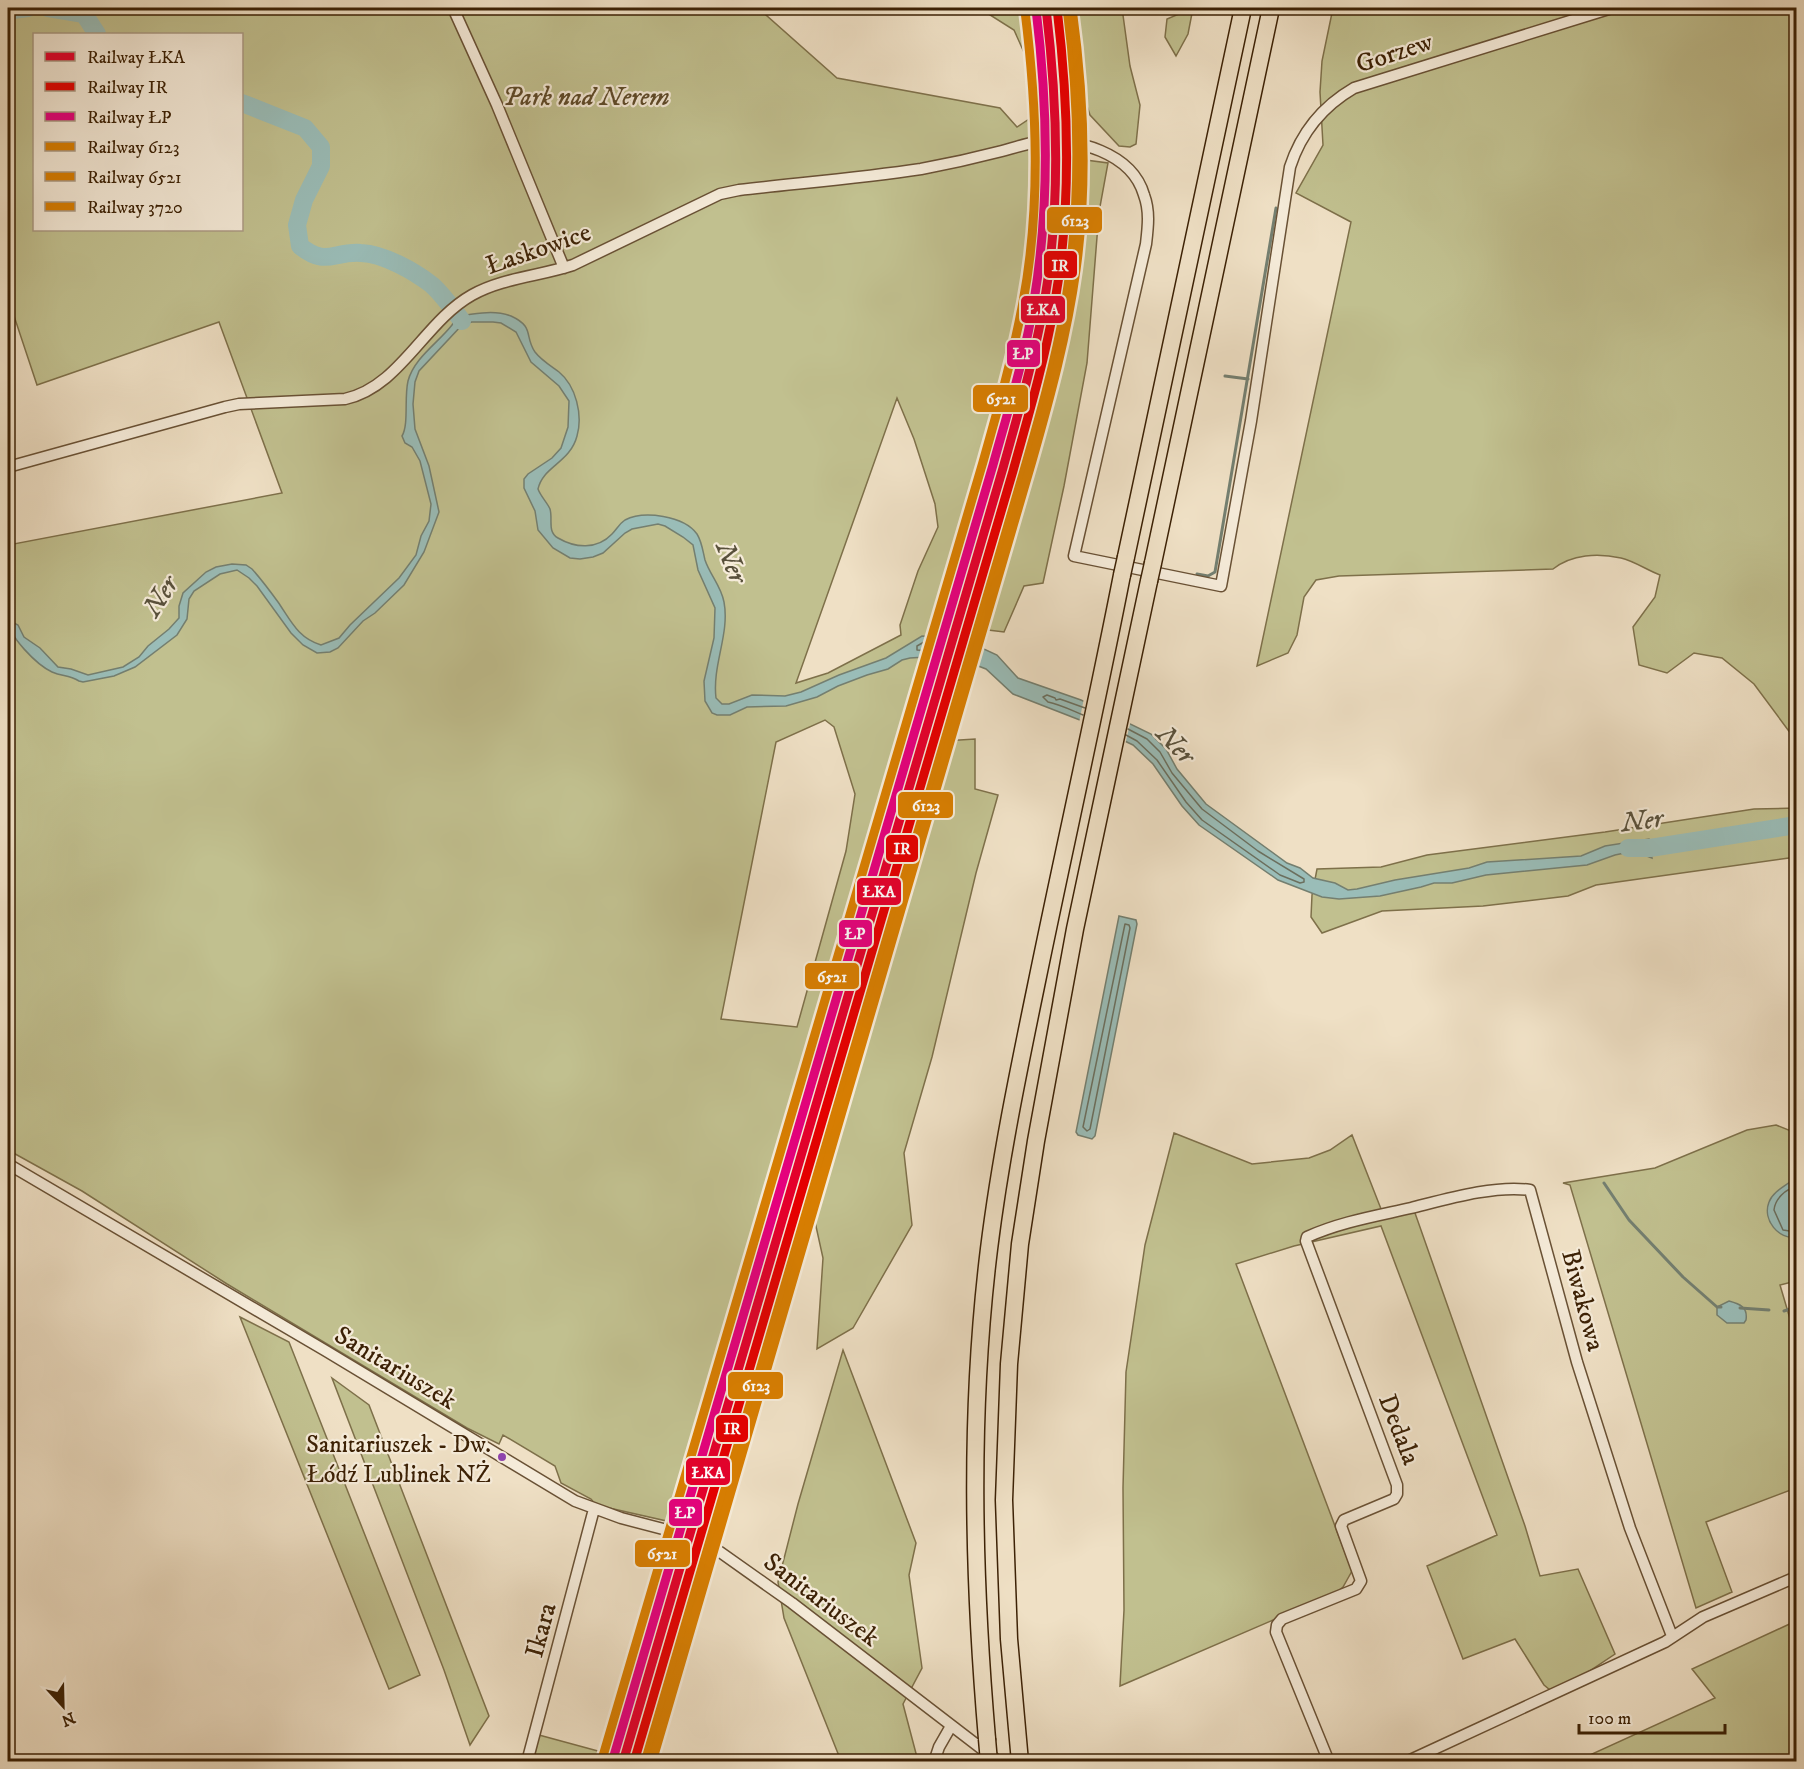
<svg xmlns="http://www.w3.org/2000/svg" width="1804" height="1769" font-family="'IM FELL DW Pica',serif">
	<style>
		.green { fill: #c1c08f; stroke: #7e704a; stroke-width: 1.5; fill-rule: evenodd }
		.water { fill: #9abdb8; stroke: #747f70; stroke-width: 1.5 }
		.pier { fill: #efe0c5 }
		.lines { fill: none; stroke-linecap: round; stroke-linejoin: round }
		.shore { stroke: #6b6f5e; stroke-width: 1.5 }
		.stream { stroke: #747f70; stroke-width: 3 }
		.river { stroke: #9abdb8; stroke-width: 18 }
		.minor-casing { stroke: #695135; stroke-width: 13 }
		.highway-casing { stroke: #3c2105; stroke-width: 19 }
		.minor { stroke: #f5ebd9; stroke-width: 10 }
		.highway { stroke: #efe0c5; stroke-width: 16 }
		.highway-bridge-casing { stroke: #3c2105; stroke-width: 19; stroke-linecap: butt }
		.highway-bridge { stroke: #efe0c5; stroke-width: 16 }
		.rail-1-casing { stroke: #f5ebd9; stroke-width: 14 }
		.rail-2-casing { stroke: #f5ebd9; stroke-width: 14 }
		.rail-3-casing { stroke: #f5ebd9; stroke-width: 14 }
		.rail-4-casing { stroke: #f5ebd9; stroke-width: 14 }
		.rail-5-casing { stroke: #f5ebd9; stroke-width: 14 }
		.rail-6-casing { stroke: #f5ebd9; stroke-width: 14 }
		.rail-1 { stroke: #e4002b; stroke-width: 9 }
		.rail-2 { stroke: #e50000; stroke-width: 9 }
		.rail-3 { stroke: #e5007d; stroke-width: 9 }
		.rail-4 { stroke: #d87e01; stroke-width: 9 }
		.rail-5 { stroke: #d87e01; stroke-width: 9 }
		.rail-6 { stroke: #d87e01; stroke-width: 9 }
		.bus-dot { fill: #8e44ad; stroke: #f5ebd9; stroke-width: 2 }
		.labels { text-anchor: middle; stroke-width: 4.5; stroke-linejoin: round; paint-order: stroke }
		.bus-label { font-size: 24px; fill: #3c2105; stroke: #f5ebd9; text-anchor: end }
		.street-label { font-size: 26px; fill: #3c2105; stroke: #f5ebd9 }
		.park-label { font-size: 26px; font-style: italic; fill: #5d4928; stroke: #f5ebd9 }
		.water-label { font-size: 27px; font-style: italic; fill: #58503b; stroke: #f5ebd9 }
		.line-badge { stroke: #f5ebd9; stroke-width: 2 }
		.badge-label { font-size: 16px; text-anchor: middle; font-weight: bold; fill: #fff }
	</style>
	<rect width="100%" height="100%" fill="#efe0c5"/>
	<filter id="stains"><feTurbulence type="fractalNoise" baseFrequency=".00333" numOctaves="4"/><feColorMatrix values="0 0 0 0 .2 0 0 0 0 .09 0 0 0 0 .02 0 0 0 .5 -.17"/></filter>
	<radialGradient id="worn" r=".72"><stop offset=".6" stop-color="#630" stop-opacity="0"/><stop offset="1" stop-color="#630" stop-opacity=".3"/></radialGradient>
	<!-- green -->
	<path class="green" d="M8 8H758L837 78 1000 108 1017 127 1029 119 1039 86 1014 30 979 8H1038L1046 56 1052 137 1040 146 1041 149 1052 150 1049 213 1044 264 1036 315 1019 389 950 635 680 1524 596 1505 591 1499 561 1483 555 1466 503 1435 499 1444 467 1428 227 1284 82 1191 8 1150V545L282 493 219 322 37 385 8 298ZM34 34H242V230H34ZM897 398 914 439 935 504 938 527 918 571 900 625 901 635 828 673 796 683ZM825 720 834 727 855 794 846 851 797 1027 721 1019 776 742Z
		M1065 8H1122L1130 66 1140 105 1136 144 1130 147 1119 146 1090 115 1082 91Z
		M1193 8 1188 34 1176 56 1165 37 1167 19Z
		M1333 8H1796V738H1794L1754 684 1722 658 1694 653 1667 673 1639 665 1633 627 1655 597 1660 575C1647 570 1634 561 1621 558 1598 553 1572 554 1553 569L1339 576 1316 580 1304 597 1297 635 1288 653 1257 666 1351 222 1296 193 1323 145 1320 92 1322 61Z
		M1078 159 1108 163 1099 212 1087 363 1064 486 1043 583 1024 586 1004 632 972 628C1003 515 1041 401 1063 285 1070 243 1074 201 1078 159Z
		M975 739V789L998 795 976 873 932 1057 904 1153 912 1225 853 1328 817 1349 823 1258 810 1199 853 1059 890 932 931 773 944 741Z
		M1796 808V857L1596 885 1568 896 1483 906 1382 911 1322 933 1311 917 1312 895 1317 869 1381 867 1427 855 1605 832 1754 809Z
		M1776 1125 1796 1133V1281L1780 1285 1796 1339V1488L1706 1522 1732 1592 1696 1608 1570 1185 1563 1183 1655 1168 1747 1130Z
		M1174 1133 1252 1164 1309 1158 1330 1150 1352 1135 1383 1214 1415 1213 1525 1526 1540 1576 1578 1569 1615 1654 1555 1694 1544 1685 1515 1639 1463 1659 1427 1566 1497 1535 1381 1226 1294 1246 1236 1264 1352 1571 1343 1587 1336 1593 1120 1686 1124 1610 1123 1488 1126 1372 1145 1245Z
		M240 1317 289 1342 420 1675 389 1689Z
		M843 1350 916 1543 909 1575 922 1668 903 1704 918 1761H841L784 1618 778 1582 798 1504Z
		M332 1378 369 1405 489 1716 470 1745 444 1670Z
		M1796 1621V1761L1583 1762 1581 1759 1715 1698 1692 1669Z
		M539 1735 609 1754 606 1761 533 1762Z"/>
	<!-- water -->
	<path class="water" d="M457 307 466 315C481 313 495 310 511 316 535 327 524 336 535 352 541 360 551 366 559 372 576 386 583 415 577 436 570 463 543 466 538 489 541 497 547 502 550 509 553 519 547 532 558 538 575 548 597 550 612 534 617 529 619 524 625 520 644 510 684 516 697 534 702 542 703 552 705 560 710 575 721 586 724 602 730 634 712 665 716 698L722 704H729L752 695 785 696 801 692 839 675 886 658 922 636 941 637 971 643 997 655 1018 678 1081 700 1151 734 1166 749 1177 769 1206 804 1287 863 1300 868 1313 878 1335 883 1348 890 1357 889 1395 880 1469 868 1487 862 1581 856 1605 846 1649 839 1652 858 1634 851 1615 855 1587 865 1486 875 1452 883H1434L1421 887 1380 896 1339 899 1322 897 1278 880 1199 825 1182 806 1153 764 1133 745 1085 722 1013 694 986 669 960 659 941 656 910 658 902 660 888 669 867 675 838 686 817 697 786 706 747 707 730 715H717L712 713 705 701 704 681 714 638 715 608 698 570 693 545 683 537 665 526 658 524 632 529 625 533 603 553 593 557 580 559 570 558 553 548 538 530 535 511 524 488V479L528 474 552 458 561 448 568 427 569 401 559 386 531 362 516 332 501 323 493 322H472L463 324 419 371 415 382 413 404 415 429 429 466 439 512 424 552 404 585 375 613 363 621 338 648 330 652 317 653 303 645 291 633 257 586 249 578 237 570 220 574 194 591 189 599 187 619 177 635 135 667 114 676 83 682 79 681C68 674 63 677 52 672 37 665 8 636 8 620L18 625 24 637 40 648 58 667 71 669 88 675 123 667 139 657 148 646 169 629 179 618V606L183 593 206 572 216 567 232 564 246 565 252 569C261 579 270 591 278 602 291 621 298 638 321 645L339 638 350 625 399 578 416 555 421 536 429 521 431 504 420 461 412 447 405 443 402 436C409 424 404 398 408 381 414 358 438 343 452 325L456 317 451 312Z
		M1119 916 1136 920 1137 924 1095 1136 1092 1139 1078 1135 1076 1132Z
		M1790 1182 1796 1183V1237C1779 1240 1762 1220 1769 1202 1772 1193 1783 1187 1790 1182Z
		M1729 1301C1740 1304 1748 1307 1746 1320L1744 1323H1727L1717 1315V1307Z"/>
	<!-- pier -->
	<path class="pier" d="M950 635 964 638 957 661 942 660Z
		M1084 698 1131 720 1125 745 1079 723Z"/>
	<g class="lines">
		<!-- shore -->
		<path class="shore" d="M924 642C943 641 963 646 980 653L981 656 978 659 961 652 917 650V646Z
			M1083 715C1071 710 1059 704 1048 702L1043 697 1047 695 1055 698 1056 700 1060 699 1085 708
			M1126 735 1137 741 1157 760 1186 802 1202 820 1280 875 1300 883 1304 882V879L1258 851 1202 809 1172 773 1160 752 1147 739 1128 729
			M1125 924 1129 925 1130 928 1090 1129 1087 1131 1083 1127Z
			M1796 1188C1785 1188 1775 1200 1774 1210L1783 1230 1796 1232"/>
		<!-- stream -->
		<path class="stream" d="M1225 376 1248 379
			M1197 574 1208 576 1215 572 1276 208
			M1604 1183 1629 1220 1683 1277 1717 1307H1721
			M1740 1308 1769 1310
			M1784 1311 1796 1307"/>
		<!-- river -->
		<path class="river" d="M48 8 84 14 97 34
			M8 13 13 10 28 8
			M242 103 305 128 321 147V166L304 200 297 225 300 246C326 267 333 251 361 253 384 254 414 271 432 285 443 295 453 309 462 321
			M1628 848H1650L1796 825"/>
		<defs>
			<path id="minor" d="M453 8 497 105 564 268
				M8 467 225 407 239 404 345 399C400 387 424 322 472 295 502 278 540 276 573 265L720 194 739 190C800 183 861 178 921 169 948 164 975 158 1002 151 1013 148 1025 144 1037 142 1076 137 1132 153 1144 195 1150 211 1148 227 1146 244L1074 556 1221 586 1251 421 1290 167C1301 133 1323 106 1354 88L1612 8
				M8 1164 326 1351 575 1501 621 1518 686 1535 720 1552 792 1603 999 1762
				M527 1762 594 1509
				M934 1762 939 1747 951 1726
				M1329 1762 1276 1632 1277 1625 1282 1619 1356 1589 1361 1581 1341 1526 1344 1520 1394 1499 1397 1494V1485L1306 1241 1307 1237C1340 1222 1376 1216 1411 1208 1447 1199 1494 1185 1530 1190L1577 1362 1630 1528 1672 1636
				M1406 1762 1665 1642 1703 1617 1796 1577"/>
			<path id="highway" d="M1126 557 1243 8
				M1153 563 1271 8
				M987 1739C973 1575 969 1412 989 1249 1000 1160 1018 1073 1036 986 1064 849 1095 713 1122 575
				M1020 1762 1009 1639 1004 1500 1009 1364 1020 1244 1036 1141 1075 929 1149 581"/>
		</defs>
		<!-- minor casing -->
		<use href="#minor" class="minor-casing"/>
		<!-- highway casing -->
		<use href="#highway" class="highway-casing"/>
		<!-- minor -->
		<use href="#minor" class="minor"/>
		<!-- highway -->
		<use href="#highway" class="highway"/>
		<defs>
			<path id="highway-bridge" d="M1122 575 1126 557
				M1149 581 1153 563
				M987 1739 989 1762"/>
		</defs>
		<!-- highway-bridge casing -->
		<use href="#highway-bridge" class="highway-bridge-casing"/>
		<!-- highway-bridge -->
		<use href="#highway-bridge" class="highway-bridge"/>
		<defs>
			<path id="rail-1" d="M623 1762 1003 468C1018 414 1034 359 1044 304 1061 206 1058 107 1046 8"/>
			<path id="rail-2" d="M634 1762 1013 471C1028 417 1044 363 1054 307 1072 208 1069 107 1057 8"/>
			<path id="rail-3" d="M613 1759 993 465C1008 411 1025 357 1034 301 1050 204 1048 107 1036 9"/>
			<path id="rail-4" d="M645 1762 1023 474C1039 419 1055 363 1065 306 1081 207 1080 107 1067 8"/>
			<path id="rail-5" d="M603 1756 983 462C998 409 1013 356 1023 302 1041 206 1037 108 1025 11"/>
			<path id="rail-6" d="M652 1762 1032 461C1050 398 1067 335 1076 270 1088 183 1084 95 1072 8"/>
		</defs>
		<!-- rail-1 casing -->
		<use href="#rail-1" class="rail-1-casing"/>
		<!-- rail-2 casing -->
		<use href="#rail-2" class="rail-2-casing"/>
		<!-- rail-3 casing -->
		<use href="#rail-3" class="rail-3-casing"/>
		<!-- rail-4 casing -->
		<use href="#rail-4" class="rail-4-casing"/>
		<!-- rail-5 casing -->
		<use href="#rail-5" class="rail-5-casing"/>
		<!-- rail-6 casing -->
		<use href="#rail-6" class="rail-6-casing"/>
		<!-- rail-1 -->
		<use href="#rail-1" class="rail-1"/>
		<!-- rail-2 -->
		<use href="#rail-2" class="rail-2"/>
		<!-- rail-3 -->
		<use href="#rail-3" class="rail-3"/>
		<!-- rail-4 -->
		<use href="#rail-4" class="rail-4"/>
		<!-- rail-5 -->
		<use href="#rail-5" class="rail-5"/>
		<!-- rail-6 -->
		<use href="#rail-6" class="rail-6"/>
	</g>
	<!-- markers -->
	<circle class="bus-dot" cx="502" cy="1457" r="5"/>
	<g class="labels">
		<!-- bus labels -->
		<g class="bus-label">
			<text x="491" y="1452">Sanitariuszek - Dw.<tspan x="491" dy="30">Łódź Lublinek NŻ</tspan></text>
		</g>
		<!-- street labels -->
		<g class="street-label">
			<text transform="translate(1394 52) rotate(-18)" y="9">Gorzew</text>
			<text transform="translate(538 248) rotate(-19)" y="9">Łaskowice</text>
			<text transform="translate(1584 1300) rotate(75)" y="9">Biwakowa</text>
			<text transform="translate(396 1367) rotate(31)" y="9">Sanitariuszek</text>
			<text transform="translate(1400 1429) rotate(69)" y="9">Dedala</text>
			<text transform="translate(822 1599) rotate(37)" y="9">Sanitariuszek</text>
			<text transform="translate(540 1630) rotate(-75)" y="9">Ikara</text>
		</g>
		<!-- park labels -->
		<g class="park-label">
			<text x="586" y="105">Park nad Nerem</text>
		</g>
		<!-- water labels -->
		<g class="water-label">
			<text transform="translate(732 562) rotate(68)" y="9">Ner</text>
			<text transform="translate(160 596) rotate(-58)" y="9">Ner</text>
			<text transform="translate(1176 744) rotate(46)" y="9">Ner</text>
			<text transform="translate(1642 820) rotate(-7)" y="9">Ner</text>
		</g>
	</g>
	<g class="line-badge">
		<rect x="1046" y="206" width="57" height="28" rx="6" fill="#d87e01"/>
		<rect x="1043" y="250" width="35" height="29" rx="6" fill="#e50000"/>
		<rect x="1020" y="295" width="46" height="29" rx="6" fill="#e4002b"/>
		<rect x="1006" y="339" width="35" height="29" rx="6" fill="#e5007d"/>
		<rect x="972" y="384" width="57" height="29" rx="6" fill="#d87e01"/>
		<rect x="897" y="791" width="57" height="28" rx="6" fill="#d87e01"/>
		<rect x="885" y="834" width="34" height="29" rx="6" fill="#e50000"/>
		<rect x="856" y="877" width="46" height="29" rx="6" fill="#e4002b"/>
		<rect x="838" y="919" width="35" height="29" rx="6" fill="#e5007d"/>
		<rect x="804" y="962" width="56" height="28" rx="6" fill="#d87e01"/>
		<rect x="727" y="1371" width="57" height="29" rx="6" fill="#d87e01"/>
		<rect x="715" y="1414" width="34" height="29" rx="6" fill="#e50000"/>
		<rect x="685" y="1457" width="46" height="29" rx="6" fill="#e4002b"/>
		<rect x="668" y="1498" width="35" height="29" rx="6" fill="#e5007d"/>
		<rect x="634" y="1539" width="57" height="29" rx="6" fill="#d87e01"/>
	</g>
	<g class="badge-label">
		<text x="1075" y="226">6123</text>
		<text x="1060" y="271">IR</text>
		<text x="1043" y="315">ŁKA</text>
		<text x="1023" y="359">ŁP</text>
		<text x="1001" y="404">6521</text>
		<text x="926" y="811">6123</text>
		<text x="902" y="854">IR</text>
		<text x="879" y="897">ŁKA</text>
		<text x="855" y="939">ŁP</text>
		<text x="832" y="982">6521</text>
		<text x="756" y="1391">6123</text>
		<text x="732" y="1434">IR</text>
		<text x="708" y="1478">ŁKA</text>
		<text x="685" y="1518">ŁP</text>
		<text x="662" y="1559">6521</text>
	</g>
	<!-- margin -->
	<rect width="1804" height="1769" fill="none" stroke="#efe0c5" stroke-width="30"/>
	<rect x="9" y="9" width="1786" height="1751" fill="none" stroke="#3c2105" stroke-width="3"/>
	<rect x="15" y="15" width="1774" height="1739" fill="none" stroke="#3c2105" stroke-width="1.5"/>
	<!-- legend -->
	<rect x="33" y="33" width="210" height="198" fill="#f5ebd9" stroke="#ab9a84" stroke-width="1.5"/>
	<rect x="45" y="52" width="30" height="9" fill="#e4002b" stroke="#ab9a84" stroke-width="1.5"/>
	<text x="87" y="63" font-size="18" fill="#3c2105">Railway ŁKA</text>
	<rect x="45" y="82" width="30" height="9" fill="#e50000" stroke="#ab9a84" stroke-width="1.5"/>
	<text x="87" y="93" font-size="18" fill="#3c2105">Railway IR</text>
	<rect x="45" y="112" width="30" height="9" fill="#e5007d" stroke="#ab9a84" stroke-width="1.5"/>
	<text x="87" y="123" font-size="18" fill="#3c2105">Railway ŁP</text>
	<rect x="45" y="142" width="30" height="9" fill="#d87e01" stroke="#ab9a84" stroke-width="1.5"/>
	<text x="87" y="153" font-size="18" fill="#3c2105">Railway 6123</text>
	<rect x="45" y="172" width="30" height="9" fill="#d87e01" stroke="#ab9a84" stroke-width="1.5"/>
	<text x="87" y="183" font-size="18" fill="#3c2105">Railway 6521</text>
	<rect x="45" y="202" width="30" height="9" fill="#d87e01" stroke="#ab9a84" stroke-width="1.5"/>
	<text x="87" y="213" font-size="18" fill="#3c2105">Railway 3720</text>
	<!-- north arrow -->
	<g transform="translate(63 1706) rotate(158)" stroke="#f5ebd9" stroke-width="4.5" paint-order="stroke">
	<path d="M0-4.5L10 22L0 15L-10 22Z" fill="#3c2105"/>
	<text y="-9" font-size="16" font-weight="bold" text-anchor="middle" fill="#3c2105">N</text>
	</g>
	<!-- scale -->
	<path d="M1579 1724v9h146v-9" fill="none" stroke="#3c2105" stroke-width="3"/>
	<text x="1588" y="1724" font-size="18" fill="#3c2105" stroke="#f5ebd9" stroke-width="4.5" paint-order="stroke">100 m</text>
	<rect width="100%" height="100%" filter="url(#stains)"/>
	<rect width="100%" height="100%" fill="url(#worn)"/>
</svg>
